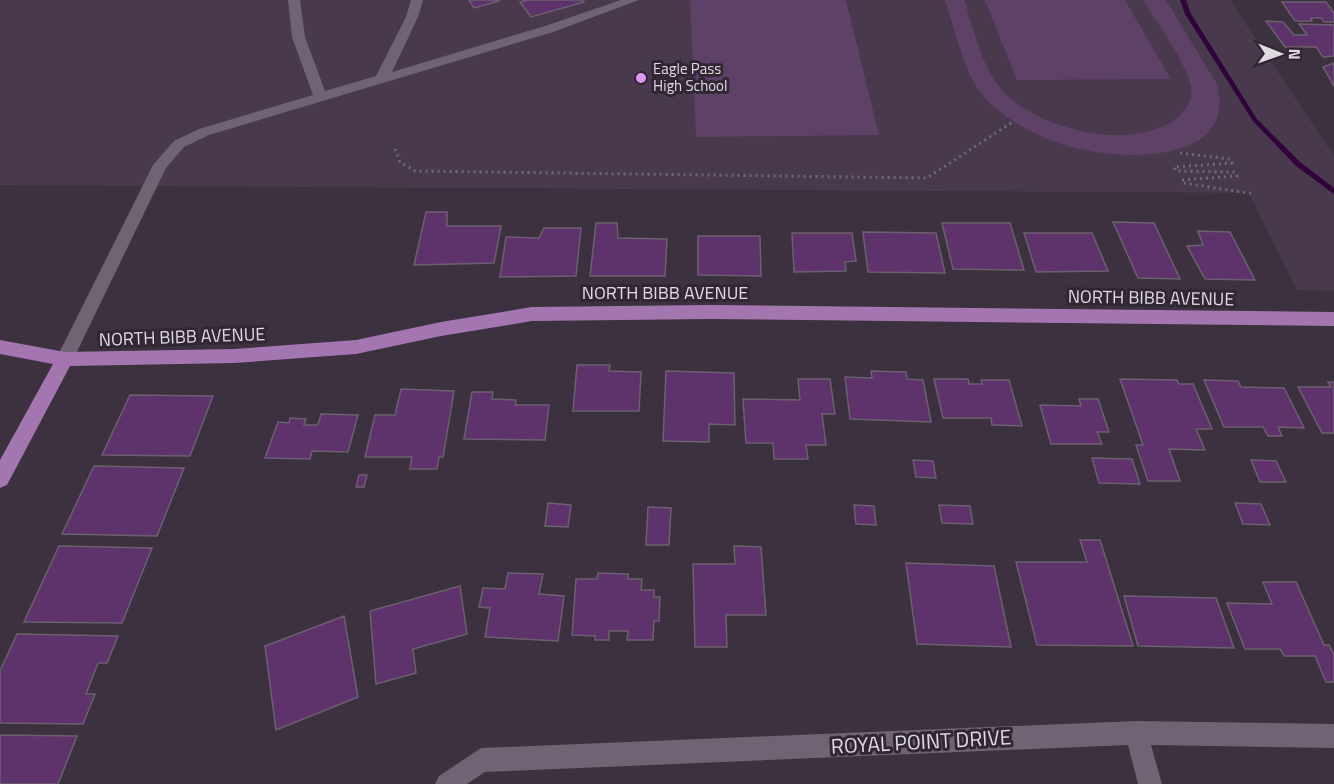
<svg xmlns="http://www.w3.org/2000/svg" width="1334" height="784" font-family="'Titillium Web',sans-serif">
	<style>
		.built { fill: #48394c }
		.green { fill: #5e4166 }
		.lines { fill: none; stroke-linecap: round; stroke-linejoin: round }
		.stream { fill: #30033b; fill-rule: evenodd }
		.building { fill: #5e326a; stroke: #6c6070; stroke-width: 1.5 }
		.path { stroke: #726975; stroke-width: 3; stroke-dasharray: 2 4; stroke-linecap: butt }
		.minor { fill: #706373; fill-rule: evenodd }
		.major { fill: #a476b0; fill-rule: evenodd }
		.poi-dot { fill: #de98f2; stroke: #312734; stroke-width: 2 }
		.labels { text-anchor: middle; stroke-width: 6; stroke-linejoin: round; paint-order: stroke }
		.far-poi-label { font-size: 15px; fill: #e0d9e2; stroke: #312734; text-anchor: start }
		.street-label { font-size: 18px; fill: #e0d9e2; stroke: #312734 }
		.near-street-label { font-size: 21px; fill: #e0d9e2; stroke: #312734 }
	</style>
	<rect width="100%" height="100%" fill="#3c313f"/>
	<!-- built -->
	<path class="built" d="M0 0H1230L1334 156V291L1297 290 1249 193 0 185Z"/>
	<!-- green -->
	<path class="green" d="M690 0H846L879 135 696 137Z
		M945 0H964C975 32 983 75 1010 98 1049 131 1131 151 1176 119 1185 112 1193 100 1191 88 1188 65 1156 21 1143 0H1166L1217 84C1239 169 1110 161 1061 144 1033 134 1004 119 984 97 964 74 955 29 945 0Z
		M985 0H1125L1171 79 1017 80Z"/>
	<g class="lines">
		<!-- stream -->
		<path class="stream" d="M1180 0H1186L1191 14 1257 119 1300 162 1334 188V194L1296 166 1253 121 1185 14Z"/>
	</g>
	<!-- building -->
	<path class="building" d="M469 0H498L499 1 474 8Z
		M528 0H581L584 2 531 17 520 2Z
		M1282 2H1326L1334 13V22H1324L1321 18H1311L1312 21H1295Z
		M1266 21 1283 22 1294 35H1307L1299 24 1334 25V56L1323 57 1316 47H1285Z
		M1334 63V86L1323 67Z
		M426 212H447V226H501L494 263 414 265Z
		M1113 222 1154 223 1180 279 1138 278Z
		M596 223H617L618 238 667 239 665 276H590Z
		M942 223H1010L1024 270 953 269Z
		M544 228H581L576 276 500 277 506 237 539 238Z
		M1198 231 1230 232 1255 280 1205 279 1187 246 1203 245Z
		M863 232 936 233 945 273 868 272Z
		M792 233H852L856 261 845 262 846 271 794 272Z
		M1024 233H1092L1108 271 1036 272Z
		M698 236H760L761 276 698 275Z
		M577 365H610L609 371 641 372 639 411H573Z
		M666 371 734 373 735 425 709 424V442L663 441Z
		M871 371 906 372 907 379 923 380 931 422 850 419 845 377 872 378Z
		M798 379H830L835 414H822L826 445H806L808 459H774L773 443H746L743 399 800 400Z
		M934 379H968L969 384H982L981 380H1009L1022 426 992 425 991 418H943Z
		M1120 379 1177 380 1179 384H1193L1212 429H1196L1205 450 1169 449 1180 481H1148L1136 445H1143Z
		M1204 380 1238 381 1241 387 1284 388 1304 428 1278 427 1282 436H1268L1263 427H1224Z
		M1328 382H1334V433H1322L1298 387H1331Z
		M401 389 454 391 443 457H439L437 469H410L412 457H365L375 415H395Z
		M472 392H493L492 399 516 400 515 405H549L545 440 464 439Z
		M130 395 213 396 190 456 102 455Z
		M1079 399H1098L1109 432H1097L1102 444H1051L1040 405 1081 406Z
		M321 414 358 415 348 452 312 451 310 459 265 458 278 422 289 423 290 418 306 419 304 425H318Z
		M1092 458 1132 459 1140 484 1099 483Z
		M913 460 933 461 936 478 916 477Z
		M1251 460 1276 461 1286 482H1260Z
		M94 466 184 468 157 536 62 534Z
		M359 475H367L364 487H356Z
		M548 503 571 505 568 527 545 526Z
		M1235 503 1261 504 1270 525 1243 524Z
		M854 505 874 506 876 525 856 524Z
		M939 505 970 506 973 524 942 523Z
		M648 507 671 508 669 545H646Z
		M1080 540H1100L1133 646 1037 645 1016 562H1087Z
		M59 546 152 548 122 623 24 622Z
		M734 546 761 547 766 615H726L727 647H695L693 564H735Z
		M906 563 994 566 1011 647 917 644Z
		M508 573 543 574 539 594 564 596 558 641 485 637 490 608 479 607 483 588 505 589Z
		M598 573 628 574V579H642L641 590H654V597H660L659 621H654L653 640H627L628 631H609V640H595V636L572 635 576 579H597Z
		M1263 582H1296L1324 645H1329L1334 655V682H1326L1315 656H1284L1280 649H1245L1227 603 1272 604Z
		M460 586 467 634 413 649 416 673 376 684 370 611Z
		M1124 596 1216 598 1234 648 1138 646Z
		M344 616 358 697 276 730 265 646Z
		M17 634 118 636 107 663H98L86 694H95L83 724 0 723V671Z
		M0 735 77 736 58 784H0Z"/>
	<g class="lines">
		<!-- path -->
		<path class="path" d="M395 149 400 162 415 171 927 178 1014 121
			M1180 153 1230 159 1232 163 1174 167 1176 171 1235 172 1237 176 1182 180 1183 183 1255 194"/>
		<!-- minor -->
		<path class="minor" d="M288 0H300L305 37 325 91 376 76 406 17 411 0H423L418 17 392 72 545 26 621 0H639L553 32 209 135 184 147 166 168 71 364 65 366 59 364 56 359 153 165 174 141 199 129 313 95 292 37Z
			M1136 721 1334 724V748L1151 745 1162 784H1138L1128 745 485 772 467 784H435L439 776 481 748Z"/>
		<!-- major -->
		<path class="major" d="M710 305 1334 312V326L710 319 532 321 441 336 356 354 234 363 70 366 7 485 0 488V460L53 364 0 354V340L65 352 234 349 356 340 441 322 532 307Z"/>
	</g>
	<!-- markers -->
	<circle class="poi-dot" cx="641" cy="78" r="6"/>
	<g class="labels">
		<!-- far-poi labels -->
		<g class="far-poi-label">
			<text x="653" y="74">Eagle Pass<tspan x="653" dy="17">High School</tspan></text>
		</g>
		<!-- street labels -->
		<g class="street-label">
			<text x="665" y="299">NORTH BIBB AVENUE</text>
			<text transform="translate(1151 298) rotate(1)" y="6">NORTH BIBB AVENUE</text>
			<text transform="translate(182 337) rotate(-2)" y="6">NORTH BIBB AVENUE</text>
		</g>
		<!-- near-street labels -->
		<g class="near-street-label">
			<text transform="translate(921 742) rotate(-3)" y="7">ROYAL POINT DRIVE</text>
		</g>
	</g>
	<!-- north arrow -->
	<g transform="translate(1280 54) rotate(91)" stroke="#312734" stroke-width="4.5" paint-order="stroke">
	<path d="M0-4.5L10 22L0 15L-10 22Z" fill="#e0d9e2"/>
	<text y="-9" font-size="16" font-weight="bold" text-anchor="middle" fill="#e0d9e2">N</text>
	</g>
</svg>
